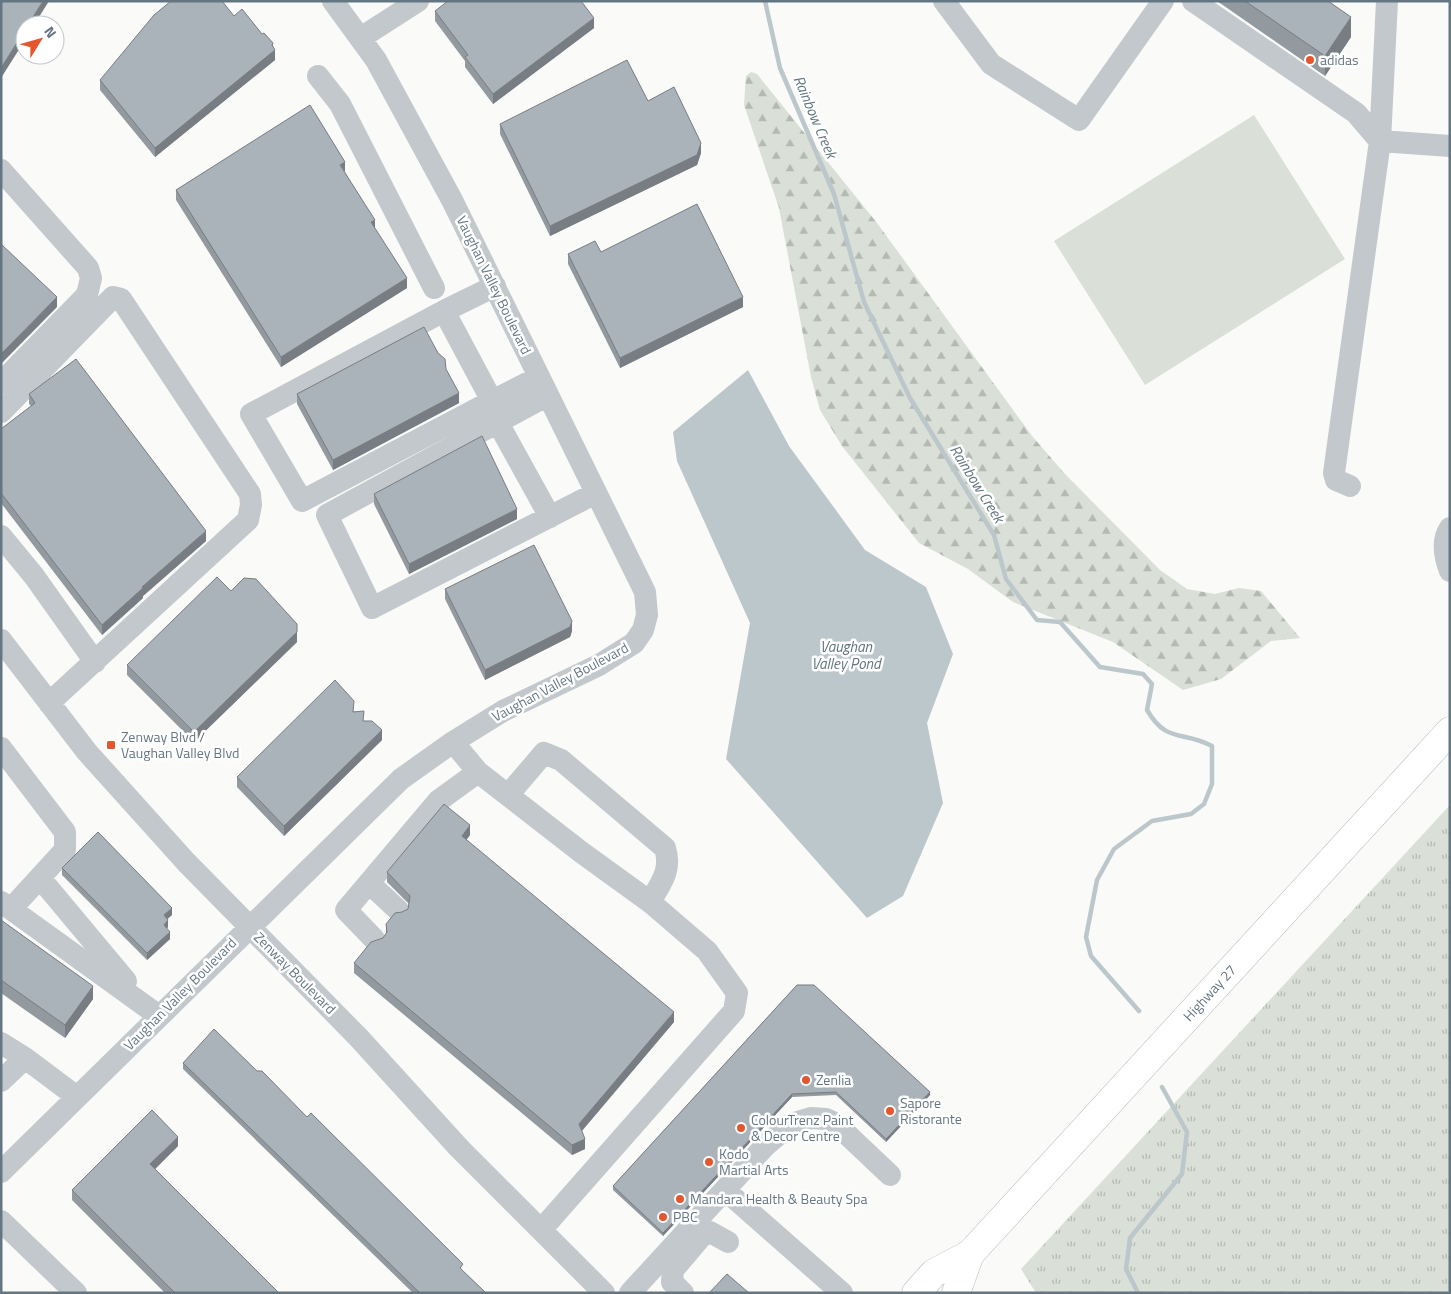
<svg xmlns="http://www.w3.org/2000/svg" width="1451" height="1294" font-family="'Titillium Web',sans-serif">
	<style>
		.forest { fill: url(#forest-firs) }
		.park { fill: url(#park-tufts) }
		.pitch { fill: #dadfd7 }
		.water { fill: #bbc7cb }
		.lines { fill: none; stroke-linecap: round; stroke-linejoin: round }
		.stream { stroke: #bbc7cb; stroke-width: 4.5 }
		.major-casing { stroke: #b5babe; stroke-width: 29 }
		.minor { stroke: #c3c8cc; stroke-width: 22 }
		.major { stroke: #fff; stroke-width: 28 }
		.wall { fill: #929a9f }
		.shaded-wall { fill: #777d82 }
		.building { fill: #aab3b9; stroke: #777d82 }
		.poi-dot { fill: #e4572e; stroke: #fff; stroke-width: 2 }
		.labels { text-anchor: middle; stroke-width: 5; stroke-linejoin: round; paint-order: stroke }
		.poi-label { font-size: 14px; fill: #657683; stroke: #fff; text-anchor: start }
		.street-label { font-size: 14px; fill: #657683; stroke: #fff }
		.water-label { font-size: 15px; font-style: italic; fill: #60757c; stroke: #fff }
	</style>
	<defs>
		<pattern id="forest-firs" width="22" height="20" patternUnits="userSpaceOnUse" patternTransform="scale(1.25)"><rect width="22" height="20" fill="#dadfd7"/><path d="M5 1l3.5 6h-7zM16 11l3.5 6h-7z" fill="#b4b9b4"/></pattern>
		<pattern id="park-tufts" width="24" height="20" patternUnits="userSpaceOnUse" patternTransform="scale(1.25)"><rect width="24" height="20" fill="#dadfd7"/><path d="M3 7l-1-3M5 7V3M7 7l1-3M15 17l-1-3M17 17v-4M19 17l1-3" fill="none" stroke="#b4b9b4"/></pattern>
	</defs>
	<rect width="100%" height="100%" fill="#fafaf8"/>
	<!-- forest -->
	<path class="forest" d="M751 72 757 74 877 223 1032 436 1065 474 1160 570 1187 589 1215 594 1239 588 1261 591 1300 638 1271 641 1221 679 1183 690 1113 642 1013 602 968 569 919 543 842 446 820 410 811 377 779 208 744 105 746 76Z"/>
	<!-- park -->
	<path class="park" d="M1450 805V1293H1036L1021 1269Z"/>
	<!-- pitch -->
	<path class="pitch" d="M1254 115 1345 259 1145 385 1054 241Z"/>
	<!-- water -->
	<path class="water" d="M748 370 789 446 865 550 926 587 953 654 927 723 943 803 903 896 867 918 726 759 750 623 677 461 673 432Z"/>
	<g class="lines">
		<!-- stream -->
		<path class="stream" d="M765 1 780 68 834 194 864 302 910 398 994 535 1006 579 1037 620 1060 622 1100 667 1143 674 1152 684 1147 710C1167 744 1182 730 1212 746V784L1204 804 1191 814 1152 821 1114 849 1097 880 1086 937 1091 956 1139 1011
			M1138 1293 1126 1269 1130 1238 1182 1174 1187 1132 1162 1087"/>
		<defs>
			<g id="major">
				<path id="s1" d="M916 1293 934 1273 970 1254 1450 731"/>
				<path d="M956 1293 970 1254"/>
			</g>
		</defs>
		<!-- major casing -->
		<use href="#major" class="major-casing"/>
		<!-- minor -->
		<path class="minor" d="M944 1 991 64 1079 120 1163 1
			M1193 1 1356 113 1380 141 1450 146
			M362 37 418 1
			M318 76 340 104 434 288
			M1 170 88 268 91 278 87 295 1 383
			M495 286 444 311 492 401 539 377
			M444 311 251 414 302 501 492 401
			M548 395 327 515 372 608 596 493
			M1 412 113 297 121 299 250 494 251 505 248 520 49 703
			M498 423 550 517
			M1350 486 1336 480 1334 473 1380 141 1387 1
			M1450 528C1441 541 1445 558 1450 571
			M1 536 34 576 95 662
			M1 640 87 752 186 862 359 1038 459 1148 604 1293
			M453 742 478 772 581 852 650 902 707 951 737 993 734 1011 541 1230
			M1 748 65 832V850L11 909
			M508 795 544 753 561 760 665 848C672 870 661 883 650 902
			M40 878 126 981
			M369 883 398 910
			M1 902 159 1016
			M374 939 346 910 438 801 478 772
			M1 1043 25 1058
			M1 1081 25 1058 77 1097
			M1 1172 401 779 453 742 503 711 599 665 634 643 643 630 647 615 645 592 452 200 376 60 333 1
			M725 1190 842 1293
			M1 1221 76 1293
			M630 1293 766 1145 791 1124 811 1118 826 1119 835 1123 890 1175
			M683 1293 672 1282 673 1270 701 1237 710 1232 728 1242"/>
		<!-- major -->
		<use href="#major" class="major"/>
	</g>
	<!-- wall -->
	<path class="wall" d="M1217 1H1328L1351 37 1325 76Z
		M435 11 594 28 493 104 465 67V61L435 21Z
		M262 34 273 48 275 60 155 157 100 90V80Z
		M648 101 701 153 697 165 550 236 500 134V124Z
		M345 172 407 288 281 367 176 200V190Z
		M601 252 743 307 620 368 568 264V254Z
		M446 369 459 403 333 470 297 404V394Z
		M29 394 206 541 143 596V598L102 635 1 503V429L31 406 29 404Z
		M374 494 517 519 409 574 374 504Z
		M445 589 572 631 570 637 485 680 445 599Z
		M231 591 297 634V642L194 742 127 675V665Z
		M354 711 382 740 284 836 237 787V777Z
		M470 835 466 840 674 1022 582 1131 585 1149 572 1155 354 973V963L383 938 386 934V924L408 909 409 904 387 882V872Z
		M62 868 172 915 167 919 168 927 167 928 170 939 147 960 62 875Z
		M1 920 93 999 65 1038 1 993Z
		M797 985 930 1095 886 1142 836 1095 792 1097 663 1236 613 1190V1186Z
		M183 1063 463 1271 486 1293H413L183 1069Z
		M178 1146 155 1169 279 1293H165L72 1200V1190Z"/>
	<!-- shaded-wall -->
	<path class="shaded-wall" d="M43 1H49L34 25H28Z
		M1351 17V37L1325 76V56Z
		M594 18V28L493 104V94Z
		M25 30V40L1 78V68Z
		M273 43V52L275 50V60L155 157V148Z
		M701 143V153L697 165 550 236V226Z
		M345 162V172L340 165Z
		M375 220V230L371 222Z
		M407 278V288L281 367V357Z
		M57 297V307L1 364V354Z
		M743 297V307L620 368V358Z
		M459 393V403L333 470V460Z
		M517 509V519L409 574V564Z
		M206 531V541L143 596V598L102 635V625L142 587Z
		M572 621V631L570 637 485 680V670Z
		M297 624V642L194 742V732Z
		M382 730V740L284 836V826Z
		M470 825V835L462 846V836Z
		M172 908V915L164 922V915Z
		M168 920V927L164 932V925Z
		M170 932V939L147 960V953Z
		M93 986V999L65 1038V1025Z
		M674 1012V1022L579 1134V1124Z
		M930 1092V1095L886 1142V1139Z
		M792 1094V1097L663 1236V1233Z
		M178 1137V1146L150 1174V1164Z
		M585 1139V1149L572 1155V1145Z"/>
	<!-- building -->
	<path class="building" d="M1 1H43L28 25H25V30L1 68Z
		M171 1H222L234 16 242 9 262 34 264 33 273 43 272 45 275 50 155 148 100 80 154 15Z
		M448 1H581L594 18 493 94 465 57 468 55 435 11Z
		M1245 1H1328L1351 17 1325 56Z
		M627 60 648 101 674 87 701 143 697 155 550 226 500 124Z
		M310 105 345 162 340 165 375 220 371 222 407 278 281 357 176 190Z
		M697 204 743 297 620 358 568 254 595 241 601 252Z
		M1 244 57 297 1 354Z
		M424 327 438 353 445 359 446 369 459 393 333 460 297 394Z
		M76 359 206 531 142 587 143 588 102 625 1 493V429L35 403 29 394Z
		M482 436 517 509 409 564 374 494Z
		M534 545 572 621 570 627 485 670 445 589Z
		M217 577 231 591 244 578 256 579 297 624V632L194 732 127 665Z
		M335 680 354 701 353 712 364 711 363 721H372L382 730 284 826 237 777Z
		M444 804 470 825 462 836 674 1012 579 1124 585 1139 572 1145 354 963 371 942 383 938 387 932 386 924 395 913 402 912 408 909 410 896 387 872Z
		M98 832 172 908 164 915 168 920 164 925 170 932 147 953 62 868Z
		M1 920 93 986 65 1025 1 980Z
		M797 985H814L930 1092 886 1139 836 1092 792 1094 663 1233 613 1186Z
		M214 1029 257 1071H262L307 1117 311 1113 463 1264 460 1268 486 1293H420L183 1063Z
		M152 1110 178 1137 150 1164 279 1293H175L72 1190Z
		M727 1274 749 1293H709Z"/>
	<!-- markers -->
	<g class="poi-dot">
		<circle cx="1310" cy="60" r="5"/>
		<rect x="106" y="740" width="10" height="10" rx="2.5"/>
		<circle cx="806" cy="1080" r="5"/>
		<circle cx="890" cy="1111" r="5"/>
		<circle cx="741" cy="1128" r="5"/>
		<circle cx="709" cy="1162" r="5"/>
		<circle cx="680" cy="1199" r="5"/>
		<circle cx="663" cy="1217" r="5"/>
	</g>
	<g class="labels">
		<!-- poi labels -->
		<g class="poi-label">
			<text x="1320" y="65">adidas</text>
			<text x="121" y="742">Zenway Blvd /<tspan x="121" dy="16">Vaughan Valley Blvd</tspan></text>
			<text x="816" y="1085">Zenlia</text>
			<text x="900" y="1108">Sapore<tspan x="900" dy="16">Ristorante</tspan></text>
			<text x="751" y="1125">ColourTrenz Paint<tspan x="751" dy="16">&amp; Decor Centre</tspan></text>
			<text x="719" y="1159">Kodo<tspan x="719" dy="16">Martial Arts</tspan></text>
			<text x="690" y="1204">Mandara Health &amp; Beauty Spa</text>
			<text x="673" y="1222">PBC</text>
		</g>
		<!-- street labels -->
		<g class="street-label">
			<text transform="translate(494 285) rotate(64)" y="5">Vaughan Valley Boulevard</text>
			<text transform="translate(560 682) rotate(-28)" y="5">Vaughan Valley Boulevard</text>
			<text transform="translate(295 973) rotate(45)" y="5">Zenway Boulevard</text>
			<text dy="5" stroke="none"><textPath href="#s1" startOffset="422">Highway 27</textPath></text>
			<text transform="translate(180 994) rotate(-45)" y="5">Vaughan Valley Boulevard</text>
		</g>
		<!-- water labels -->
		<g class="water-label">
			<text transform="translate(815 117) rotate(67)" y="5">Rainbow Creek</text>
			<text transform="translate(977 484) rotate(58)" y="5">Rainbow Creek</text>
			<text x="846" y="652">Vaughan<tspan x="846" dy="17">Valley Pond</tspan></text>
		</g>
	</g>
	<!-- border -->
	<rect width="1451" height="1294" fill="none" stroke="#657683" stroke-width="5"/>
	<!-- north arrow -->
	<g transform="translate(40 40) rotate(53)"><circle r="24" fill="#ffffff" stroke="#c1c8cd"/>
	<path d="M0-4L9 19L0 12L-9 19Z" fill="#e4572e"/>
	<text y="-8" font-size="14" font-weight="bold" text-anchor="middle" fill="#657683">N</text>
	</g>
</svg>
